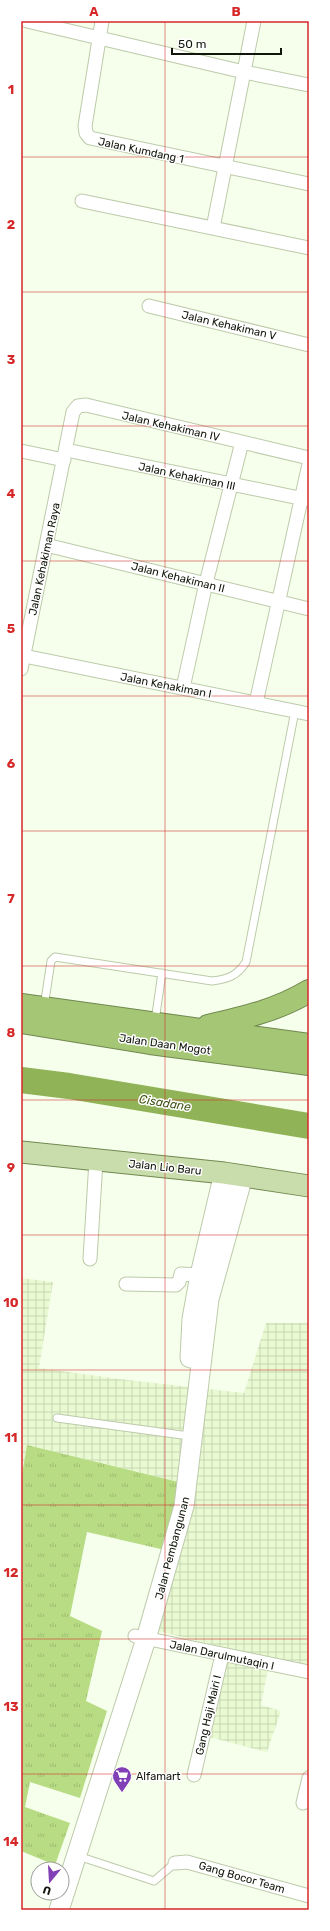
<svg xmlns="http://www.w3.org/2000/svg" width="330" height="1931" font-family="Rubik,sans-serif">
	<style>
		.industrial { fill: url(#industrial-grid) }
		.grass { fill: url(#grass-tufts) }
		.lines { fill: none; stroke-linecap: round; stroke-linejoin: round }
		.river { stroke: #90b358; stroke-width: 26 }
		.lane-casing { stroke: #bdcaab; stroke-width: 9 }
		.street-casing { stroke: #bdcaab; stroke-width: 15 }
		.secondary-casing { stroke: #bdcaab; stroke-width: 21 }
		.primary-casing { stroke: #718850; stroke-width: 23 }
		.highway-casing { stroke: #718850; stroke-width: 24 }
		.lane { stroke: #fff; stroke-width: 7 }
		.street { stroke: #fff; stroke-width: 13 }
		.secondary { stroke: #fff; stroke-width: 19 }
		.primary { stroke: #c9ddac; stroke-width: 21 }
		.highway { stroke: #a5c675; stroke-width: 22 }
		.grid { fill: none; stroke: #d62828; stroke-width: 1; stroke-opacity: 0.55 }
		.labels { text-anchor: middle; stroke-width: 3; stroke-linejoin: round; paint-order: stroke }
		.street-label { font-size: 11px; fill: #11160b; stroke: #fff }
		.poi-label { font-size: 11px; fill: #11160b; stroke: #fff; text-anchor: start }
		.water-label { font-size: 12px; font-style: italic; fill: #415717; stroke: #fff }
		.neatline { fill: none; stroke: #d62828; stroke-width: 1.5 }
		.grid-label { font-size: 13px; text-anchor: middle; font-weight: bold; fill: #d62828 }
	</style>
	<defs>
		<pattern id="industrial-grid" width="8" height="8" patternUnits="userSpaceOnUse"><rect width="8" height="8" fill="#e9fad2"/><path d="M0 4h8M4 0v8" fill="none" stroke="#c7d6b3"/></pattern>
		<pattern id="grass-tufts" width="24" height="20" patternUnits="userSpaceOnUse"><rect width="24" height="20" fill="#b8dc84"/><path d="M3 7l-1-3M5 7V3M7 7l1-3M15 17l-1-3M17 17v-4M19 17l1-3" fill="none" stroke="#9dbc71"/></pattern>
	</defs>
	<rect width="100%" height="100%" fill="#f6ffeb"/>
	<!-- industrial -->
	<path class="industrial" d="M21 1278 53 1282 39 1368 119 1379 244 1393 266 1323H309V1665L270 1658 261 1705 281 1711 267 1752 209 1737 231 1649 157 1631 195 1486 27 1445 21 1480Z"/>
	<!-- grass -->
	<path class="grass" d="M27 1445 195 1486 178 1553 87 1532 70 1616 102 1631 86 1701 107 1711 80 1798 30 1782 25 1807 70 1823 55 1865 21 1851V1480Z"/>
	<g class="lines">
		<!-- river -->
		<path class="river" d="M21 1080 69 1086 309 1126"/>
		<defs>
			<path id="lane" d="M44 1007 51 961 55 957 212 981C228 979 237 976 246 962L295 711
				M155 1021 162 973
				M57 1418 182 1435
				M78 1856 154 1881 175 1863"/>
			<path id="street" d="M27 21 244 72 309 85
				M102 21 85 126 86 133 90 138 309 184
				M82 201 309 248
				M213 228 254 21
				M149 306 309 345
				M66 450 309 500
				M21 451 64 460
				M46 545 309 609
				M24 656 309 714
				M21 669 73 412 78 406 86 405 309 458
				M183 688 206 583 242 442
				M256 703 309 464
				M90 1259 96 1160
				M126 1284 176 1285 179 1282 181 1274 200 1275
				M135 1636 309 1672
				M194 1775 222 1655
				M303 1803 309 1778
				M175 1863 187 1862 309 1896"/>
			<path id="secondary" d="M190 1358 192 1319 200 1275 224 1173
				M59 1910 146 1639 184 1506 209 1299 243 1176"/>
			<path id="primary" d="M21 1152 224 1173 309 1186"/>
			<path id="highway" d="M21 1005 309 1045
				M21 1022 150 1043 309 1064
				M208 1026C243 1018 278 1010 309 991"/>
		</defs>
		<!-- lane casing -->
		<use href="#lane" class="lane-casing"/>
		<!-- street casing -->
		<use href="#street" class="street-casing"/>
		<!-- secondary casing -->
		<use href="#secondary" class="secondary-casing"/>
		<!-- primary casing -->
		<use href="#primary" class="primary-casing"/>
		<!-- highway casing -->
		<use href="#highway" class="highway-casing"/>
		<!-- lane -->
		<use href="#lane" class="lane"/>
		<!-- street -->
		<use href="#street" class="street"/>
		<!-- secondary -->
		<use href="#secondary" class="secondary"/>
		<!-- primary -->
		<use href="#primary" class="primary"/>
		<!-- highway -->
		<use href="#highway" class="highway"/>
	</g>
	<!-- grid -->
	<path class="grid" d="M165 21V1910M21 157H309M21 292H309M21 426H309M21 561H309M21 696H309M21 831H309M21 966H309M21 1100H309M21 1235H309M21 1370H309M21 1505H309M21 1639H309M21 1774H309"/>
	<!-- icons -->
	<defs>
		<symbol id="supermarket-pin" viewBox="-11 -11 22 30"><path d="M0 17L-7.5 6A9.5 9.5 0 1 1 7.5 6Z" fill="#8140b5" stroke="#fff"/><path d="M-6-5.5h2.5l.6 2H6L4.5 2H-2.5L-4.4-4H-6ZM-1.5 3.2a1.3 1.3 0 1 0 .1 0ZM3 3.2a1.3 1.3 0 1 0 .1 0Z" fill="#fff"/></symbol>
	</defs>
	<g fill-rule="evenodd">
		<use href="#supermarket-pin" x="111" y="1765" width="22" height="30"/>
	</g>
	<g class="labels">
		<!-- street labels -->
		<g class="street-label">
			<text transform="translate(141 150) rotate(12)" y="4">Jalan Kumdang 1</text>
			<text transform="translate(229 325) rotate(13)" y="4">Jalan Kehakiman V</text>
			<text transform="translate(171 426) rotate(13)" y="4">Jalan Kehakiman IV</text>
			<text transform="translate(187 476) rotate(12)" y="4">Jalan Kehakiman III</text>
			<text transform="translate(44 559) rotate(-78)" y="4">Jalan Kehakiman Raya</text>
			<text transform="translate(178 577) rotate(14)" y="4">Jalan Kehakiman II</text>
			<text transform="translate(166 685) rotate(11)" y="4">Jalan Kehakiman I</text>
			<text transform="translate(165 1044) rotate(8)" y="4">Jalan Daan Mogot</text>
			<text transform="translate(165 1167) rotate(6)" y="4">Jalan Lio Baru</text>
			<text transform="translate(172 1548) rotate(-75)" y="4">Jalan Pembangunan</text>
			<text transform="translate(222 1655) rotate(12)" y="4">Jalan Darulmutaqin I</text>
			<text transform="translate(208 1715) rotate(-77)" y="4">Gang Haji Mairi I</text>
			<text transform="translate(242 1877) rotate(16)" y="4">Gang Bocor Team</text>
		</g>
		<!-- poi labels -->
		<g class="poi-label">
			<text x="136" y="1780">Alfamart</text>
		</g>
		<!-- water labels -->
		<g class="water-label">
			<text transform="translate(165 1103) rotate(9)" y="4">Cisadane</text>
		</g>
	</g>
	<!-- border -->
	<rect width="330" height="1931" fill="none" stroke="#ffffff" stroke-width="44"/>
	<!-- north arrow -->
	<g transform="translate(50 1881) rotate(198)"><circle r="19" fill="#ffffff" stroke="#a0a29d"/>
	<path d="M0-3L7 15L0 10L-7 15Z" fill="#8140b5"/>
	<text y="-6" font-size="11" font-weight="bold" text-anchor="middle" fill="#11160b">U</text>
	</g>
	<!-- scale -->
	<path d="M172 48v6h109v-6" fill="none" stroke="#11160b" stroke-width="2"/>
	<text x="178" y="48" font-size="12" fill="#11160b" stroke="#ffffff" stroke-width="3" paint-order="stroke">50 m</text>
	<rect x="22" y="22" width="286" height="1887" class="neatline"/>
	<g class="grid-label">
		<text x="94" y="16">A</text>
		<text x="236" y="16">B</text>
		<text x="11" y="94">1</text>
		<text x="11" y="229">2</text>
		<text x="11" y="364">3</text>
		<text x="11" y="498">4</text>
		<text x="11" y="633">5</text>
		<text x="11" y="768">6</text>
		<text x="11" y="903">7</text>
		<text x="11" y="1037">8</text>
		<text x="11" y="1172">9</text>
		<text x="11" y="1307">10</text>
		<text x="11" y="1442">11</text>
		<text x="11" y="1577">12</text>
		<text x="11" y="1711">13</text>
		<text x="11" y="1846">14</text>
	</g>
</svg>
